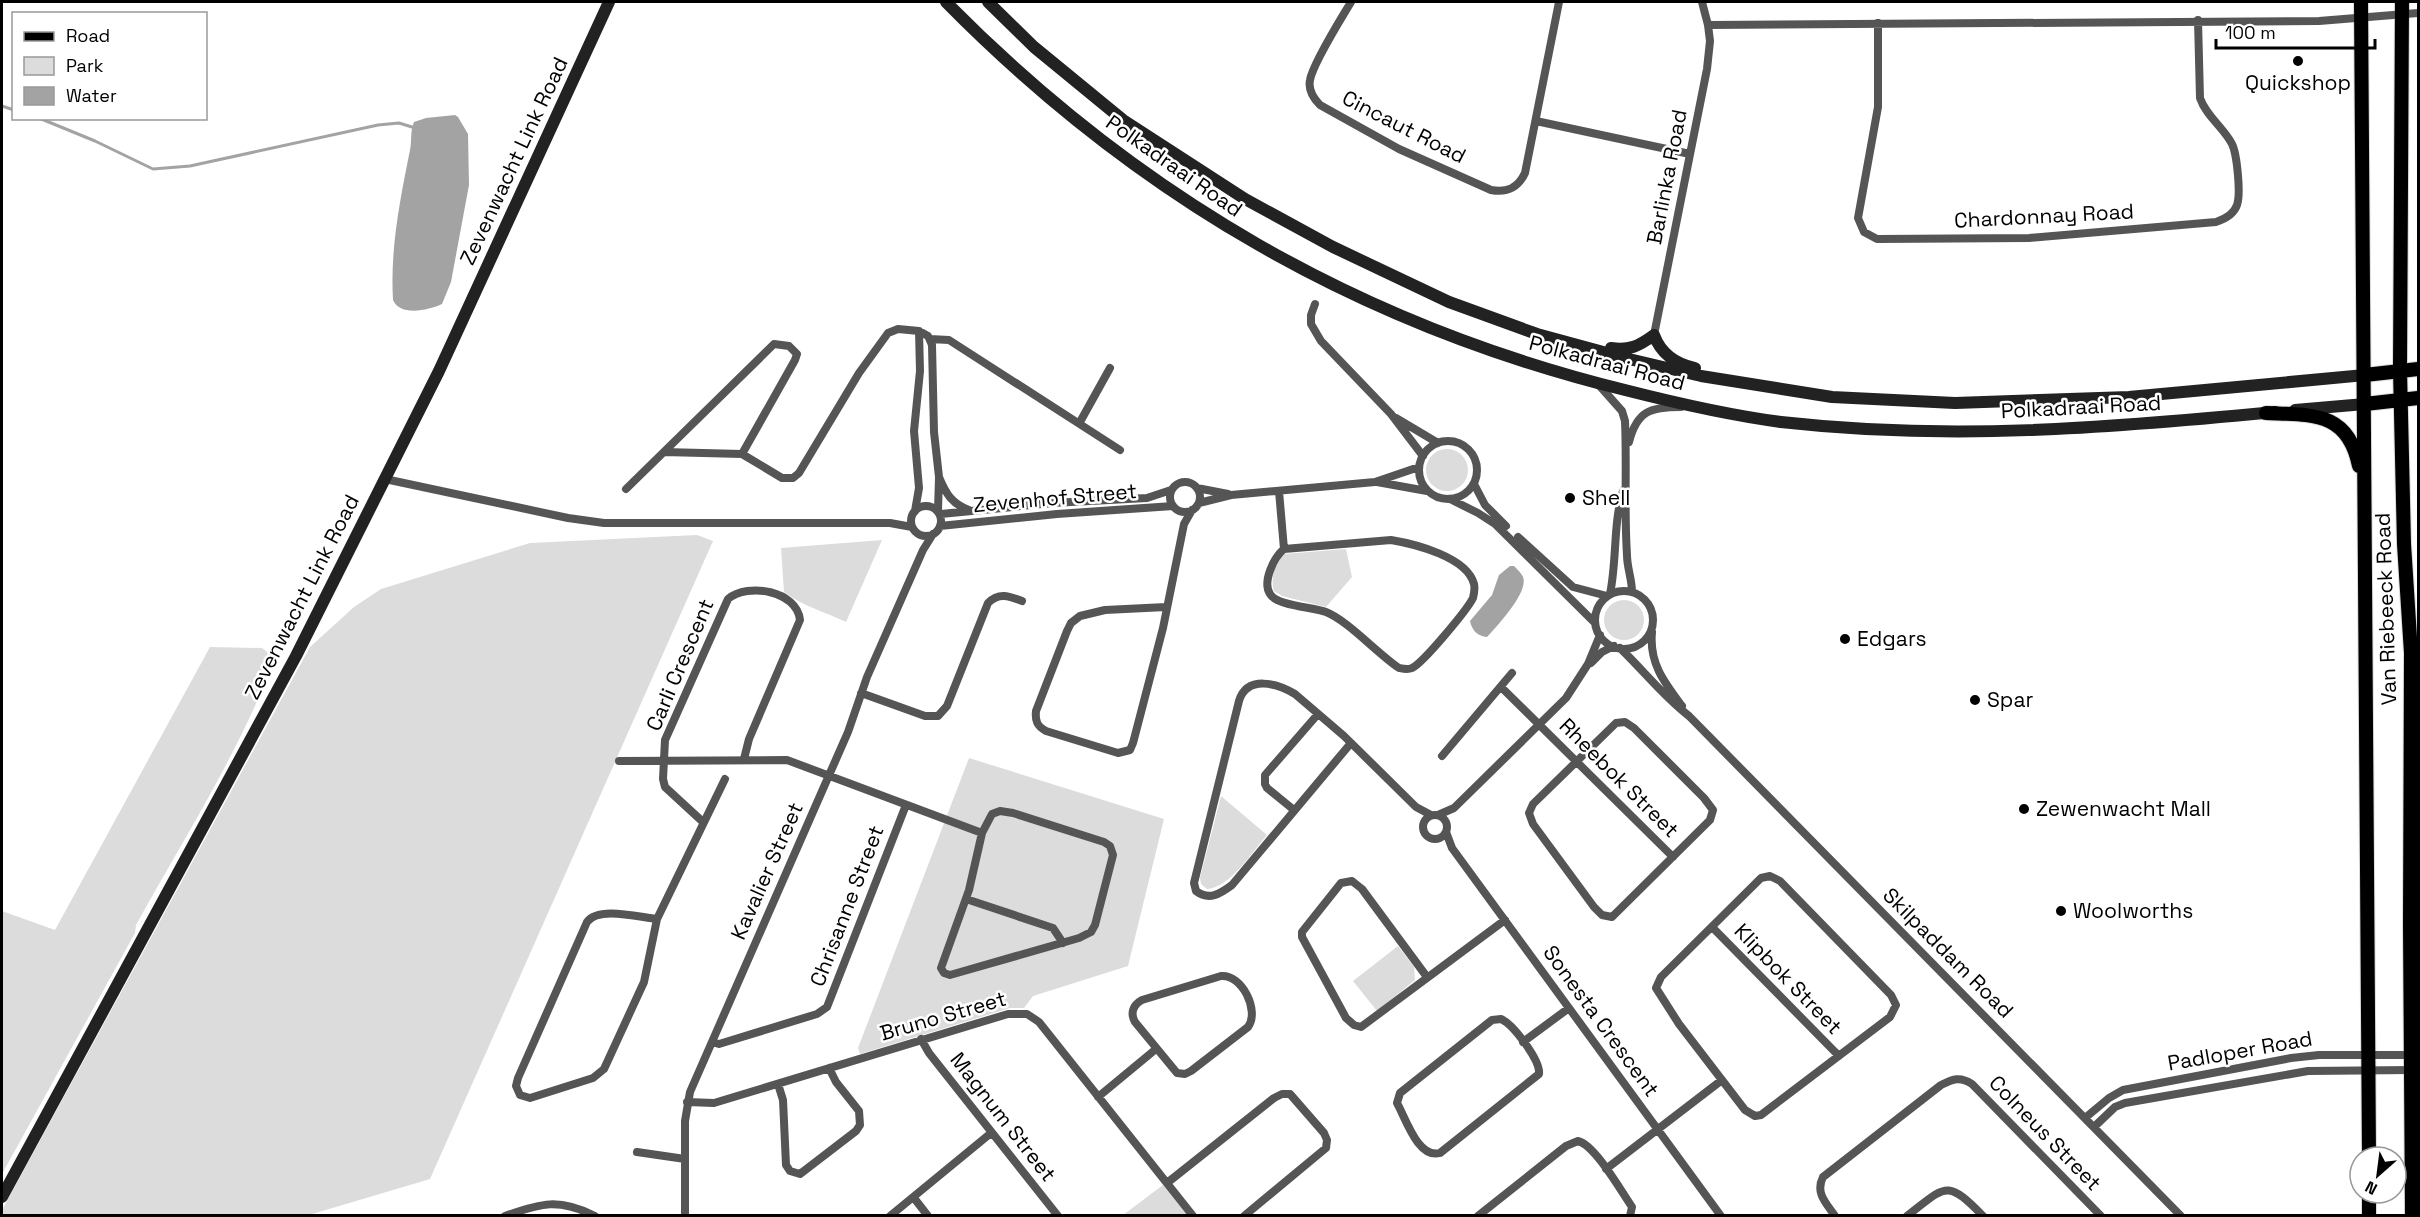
<svg xmlns="http://www.w3.org/2000/svg" width="2420" height="1217" font-family="'Space Grotesk',sans-serif">
	<style>
		.green { fill: #dcdcdc }
		.water { fill: #a3a3a3 }
		.lines { fill: none; stroke-linecap: round; stroke-linejoin: round }
		.stream { stroke: #a3a3a3; stroke-width: 3 }
		.primary-casing { stroke: #dbdbdb; stroke-width: 16 }
		.street { stroke: #555; stroke-width: 8 }
		.secondary { stroke: #222; stroke-width: 12 }
		.primary { stroke: #000; stroke-width: 14 }
		.poi-dot { fill: #000; stroke: #fff; stroke-width: 2 }
		.labels { text-anchor: middle; stroke-width: 5; stroke-linejoin: round; paint-order: stroke }
		.poi-label { font-size: 21px; fill: #000; stroke: #fff; text-anchor: start }
		.street-label { font-size: 21px; fill: #000; stroke: #fff }
	</style>
	<rect width="100%" height="100%" fill="#fff"/>
	<!-- green -->
	<path class="green" d="M1426 470a21 21 0 1 1 42 0a21 21 0 1 1-42 0Z
		M697 535 713 541 430 1179 309 1215 2 1216V1210L310 647 354 607 381 589 530 543Z
		M882 540 846 622C823 611 805 607 784 592L781 548Z
		M1346 549 1352 577 1326 607 1282 596 1274 591C1270 580 1275 562 1284 554Z
		M1604 620a20 20 0 1 1 40 0a20 20 0 1 1-40 0Z
		M210 647 262 648 275 658C240 751 184 838 136 925L135 933 2 1174V911L55 930Z
		M969 758 1164 819 1128 966 1033 996 1024 1008H1010L860 1054 858 1048Z
		M1221 796 1267 835C1252 852 1230 888 1207 889L1201 884 1200 878Z
		M1398 946 1414 967 1415 980 1377 1011 1353 981Z
		M1163 1185 1187 1215H1123Z"/>
	<!-- water -->
	<path class="water" d="M455 115 458 117 468 134 469 185 451 282 442 304C429 310 400 317 393 300 390 249 400 200 410 150 412 141 410 131 414 122L426 118Z
		M1510 566H1514C1517 569 1522 574 1523 577 1529 592 1497 626 1487 637 1478 636 1472 631 1470 621L1492 595 1499 575Z"/>
	<g class="lines">
		<!-- stream -->
		<path class="stream" d="M2 106 14 110
			M39 118 95 141 153 169 190 166 378 125 399 123 412 127"/>
		<defs>
			<path id="primary" d="M2361 2 2369 1157
				M2402 2 2400 370 2404 544 2411 653 2410 925 2412 1216
				M2365 375 2418 369
				M2365 404 2418 398
				M2266 413C2312 415 2348 411 2359 466
				M2369 1193V1216"/>
		</defs>
		<!-- primary casing -->
		<use href="#primary" class="primary-casing"/>
		<!-- street -->
		<path class="street" d="M1351 2C1341 19 1313 63 1310 80 1308 90 1313 98 1320 105L1399 149 1491 190C1507 193 1518 188 1525 173L1559 2
			M1702 2 1708 25 2319 21 2418 13
			M1878 23V107L1858 218 1864 232 1877 239 2029 238 2216 222C2225 219 2234 214 2237 205 2241 194 2237 154 2232 144 2224 128 2206 116 2200 98L2198 20
			M1536 121 1690 154
			M1315 304 1311 315V324L1321 341 1391 414 1423 456
			M1654 335 1707 69 1710 41 1708 25
			M930 339 949 340 1120 450
			M1598 384 1622 411 1625 421C1627 466 1624 510 1627 555 1627 568 1632 579 1632 592
			M1396 418 1438 443
			M1080 422 1110 368
			M1419 470a29 29 0 1 1 58 0a29 29 0 1 1-58 0Z
			M1629 442C1637 411 1650 407 1681 407
			M664 452 742 454 782 478H793L799 473 859 373 888 333 898 329 919 331 928 336 932 345 934 432 939 477 938 511
			M939 477C946 494 952 504 969 510
			M385 479 568 518 604 523H890L912 527
			M1377 482 1427 491
			M1170 497a15 15 0 1 1 30 0a15 15 0 1 1-30 0Z
			M1474 484 1485 505 1506 526
			M1197 488 1228 494
			M626 489 774 344 789 346 797 354 795 360 742 454
			M1279 491 1284 549C1274 557 1262 582 1270 594 1277 606 1313 607 1326 612 1347 620 1378 654 1399 668 1404 669 1408 670 1412 668 1423 663 1467 610 1473 598 1474 594 1475 588 1474 584 1467 557 1415 544 1391 540L1284 549
			M1450 499 1478 513 1495 524 1595 623
			M1199 503 1231 495 1375 482 1419 467
			M911 521a15 15 0 1 1 30 0a15 15 0 1 1-30 0Z
			M915 511 919 488 914 431 920 371 919 331
			M941 514 1052 503 1147 498 1171 490
			M940 526 1057 514 1173 506
			M1518 537 1573 587 1607 596
			M1595 620a29 29 0 1 1 58 0a29 29 0 1 1-58 0Z
			M1610 594C1617 560 1613 524 1623 491
			M1166 607 1105 610 1080 616 1071 623 1067 631 1036 711C1035 721 1037 726 1046 731L1118 753 1130 750 1133 743 1163 628 1184 524 1192 510
			M1652 632C1649 663 1664 682 1682 706
			M1620 648C1644 671 1663 696 1689 716L2181 1216
			M1591 663 1602 652 1614 646
			M1501 687 1673 857
			M861 693 925 716H938L947 706 988 603C999 592 1009 596 1022 601
			M1625 722 1634 728 1704 798 1713 810 1710 820 1612 917 1602 915 1594 907 1533 824 1529 813 1533 804 1616 723Z
			M1351 743 1232 885C1220 894 1209 901 1196 891L1194 883 1239 701C1247 675 1277 683 1295 694L1344 736 1416 807 1431 815
			M1442 756 1512 673
			M619 761 787 760 982 833
			M1294 810 1267 788 1265 784V775L1318 714
			M1000 811 1013 813 1104 842 1110 846 1113 855 1095 925 1091 932 1079 938 950 975 944 973 941 968 969 890 982 833 992 814Z
			M1423 827a12 12 0 1 1 24 0a12 12 0 1 1-24 0Z
			M1438 815 1454 808 1566 698 1588 664 1600 635
			M703 822 665 787 663 779 665 740 728 599C748 582 797 591 800 620L749 739 744 759
			M1446 832 1452 848 1721 1216
			M1770 876 1780 881 1891 995 1896 1005 1890 1017 1761 1115 1755 1116 1745 1110 1679 1024 1656 988 1661 977 1761 878Z
			M966 899 1053 928 1063 943
			M657 919 644 982 604 1069 593 1078 530 1098 520 1095 516 1086 518 1078 587 922C598 906 638 917 657 919L725 779
			M1712 927 1839 1056
			M1221 976C1242 974 1260 1011 1248 1027L1191 1071 1185 1074 1177 1073 1135 1022C1130 1013 1133 1005 1142 1000Z
			M1427 977 1362 889 1352 881 1341 883 1302 932V937L1346 1018 1354 1025 1361 1027 1505 920
			M1501 1019C1513 1024 1541 1061 1539 1074L1440 1153C1418 1159 1406 1119 1397 1103L1400 1093 1492 1020Z
			M921 1039 929 1053 1058 1216
			M712 1042 719 1044 817 1014 827 1007 906 805
			M1523 1042 1569 1008
			M778 1084 783 1100 786 1165 790 1171 800 1174 856 1131 860 1125 859 1111 836 1082 829 1068
			M1098 1097 1156 1049
			M687 1102 714 1103 1008 1014H1027L1039 1022 1193 1216
			M2085 1118 2109 1098 2123 1090 2291 1058 2319 1055H2411
			M2094 1127 2115 1107 2125 1103 2308 1071 2411 1070
			M637 1152 685 1159
			M1606 1169 1722 1080
			M1167 1183 1274 1098 1282 1094H1290L1324 1133 1327 1140 1326 1148 1244 1216
			M914 1198 928 1216
			M505 1216C541 1203 559 1198 595 1216
			M685 1216V1121L690 1092 848 732 867 677 923 550 933 534
			M890 1216 991 1133
			M1478 1216 1566 1146 1578 1141C1595 1145 1621 1191 1632 1207L1630 1216
			M1835 1216C1826 1203 1815 1193 1823 1177L1941 1085C1953 1079 1960 1076 1972 1084L2101 1216
			M1907 1216C1946 1186 1946 1178 1983 1216"/>
		<!-- secondary -->
		<path class="secondary" d="M946 2C1137 196 1360 325 1625 390 1676 403 1728 415 1781 422 1949 441 2108 428 2275 412
			M988 2 1034 47 1123 120 1245 199 1333 247 1449 302 1537 334 1629 359 1701 376 1832 397 1955 403 2129 397 2365 375
			M1611 348C1629 351 1639 346 1654 335 1661 354 1676 364 1695 368
			M2295 410 2365 404
			M2 1197 296 656 439 371 609 2"/>
		<!-- primary -->
		<use href="#primary" class="primary"/>
	</g>
	<!-- markers -->
	<g class="poi-dot">
		<circle cx="2298" cy="61" r="6"/>
		<circle cx="1570" cy="498" r="6"/>
		<circle cx="1845" cy="639" r="6"/>
		<circle cx="1975" cy="700" r="6"/>
		<circle cx="2024" cy="809" r="6"/>
		<circle cx="2061" cy="911" r="6"/>
	</g>
	<g class="labels">
		<!-- poi labels -->
		<g class="poi-label">
			<text x="2298" y="90" text-anchor="middle">Quickshop</text>
			<text x="1582" y="505">Shell</text>
			<text x="1857" y="646">Edgars</text>
			<text x="1987" y="707">Spar</text>
			<text x="2036" y="816">Zewenwacht Mall</text>
			<text x="2073" y="918">Woolworths</text>
		</g>
		<!-- street labels -->
		<g class="street-label">
			<text transform="translate(1404 127) rotate(27)" y="7">Cincaut Road</text>
			<text transform="translate(514 161) rotate(-65)" y="7">Zevenwacht Link Road</text>
			<text transform="translate(1174 166) rotate(35)" y="7">Polkadraai Road</text>
			<text transform="translate(1667 177) rotate(-79)" y="7">Barlinka Road</text>
			<text transform="translate(2044 216) rotate(-3)" y="7">Chardonnay Road</text>
			<text transform="translate(1607 363) rotate(15)" y="7">Polkadraai Road</text>
			<text transform="translate(2081 407) rotate(-3)" y="7">Polkadraai Road</text>
			<text transform="translate(1055 498) rotate(-5)" y="7">Zevenhof Street</text>
			<text transform="translate(302 597) rotate(-63)" y="7">Zevenwacht Link Road</text>
			<text transform="translate(2386 609) rotate(-92)" y="7">Van Riebeeck Road</text>
			<text transform="translate(680 665) rotate(-67)" y="7">Carli Crescent</text>
			<text transform="translate(1619 778) rotate(45)" y="7">Rheebok Street</text>
			<text transform="translate(767 871) rotate(-66)" y="7">Kavalier Street</text>
			<text transform="translate(847 906) rotate(-69)" y="7">Chrisanne Street</text>
			<text transform="translate(1948 953) rotate(45)" y="7">Skilpaddam Road</text>
			<text transform="translate(1788 979) rotate(46)" y="7">Klipbok Street</text>
			<text transform="translate(943 1016) rotate(-16)" y="7">Bruno Street</text>
			<text transform="translate(1601 1021) rotate(54)" y="7">Sonesta Crescent</text>
			<text transform="translate(2240 1051) rotate(-10)" y="7">Padloper Road</text>
			<text transform="translate(1003 1117) rotate(52)" y="7">Magnum Street</text>
			<text transform="translate(2045 1133) rotate(46)" y="7">Colneus Street</text>
		</g>
	</g>
	<!-- border -->
	<rect width="2420" height="1217" fill="none" stroke="#000000" stroke-width="6"/>
	<!-- legend -->
	<rect x="12" y="12" width="195" height="108" fill="#ffffff" stroke="#999999" stroke-width="1.5"/>
	<rect x="24" y="32" width="30" height="9" fill="#000000" stroke="#999999" stroke-width="1.5"/>
	<text x="66" y="42" font-size="18" fill="#000000">Road</text>
	<rect x="24" y="57" width="30" height="18" fill="#dcdcdc" stroke="#999999" stroke-width="1.5"/>
	<text x="66" y="72" font-size="18" fill="#000000">Park</text>
	<rect x="24" y="87" width="30" height="18" fill="#a3a3a3" stroke="#999999" stroke-width="1.5"/>
	<text x="66" y="102" font-size="18" fill="#000000">Water</text>
	<!-- north arrow -->
	<g transform="translate(2378 1175) rotate(208)"><circle r="28" fill="#ffffff" stroke="#999999" stroke-width="1.5"/>
	<path d="M0-4.5L10 22L0 15L-10 22Z" fill="#000000"/>
	<text y="-9" font-size="16" font-weight="bold" text-anchor="middle" fill="#000000">N</text>
	</g>
	<!-- scale -->
	<path d="M2216 39v9h159v-9" fill="none" stroke="#000000" stroke-width="3"/>
	<text x="2225" y="39" font-size="18" fill="#000000" stroke="#ffffff" stroke-width="4.5" paint-order="stroke">100 m</text>
</svg>
